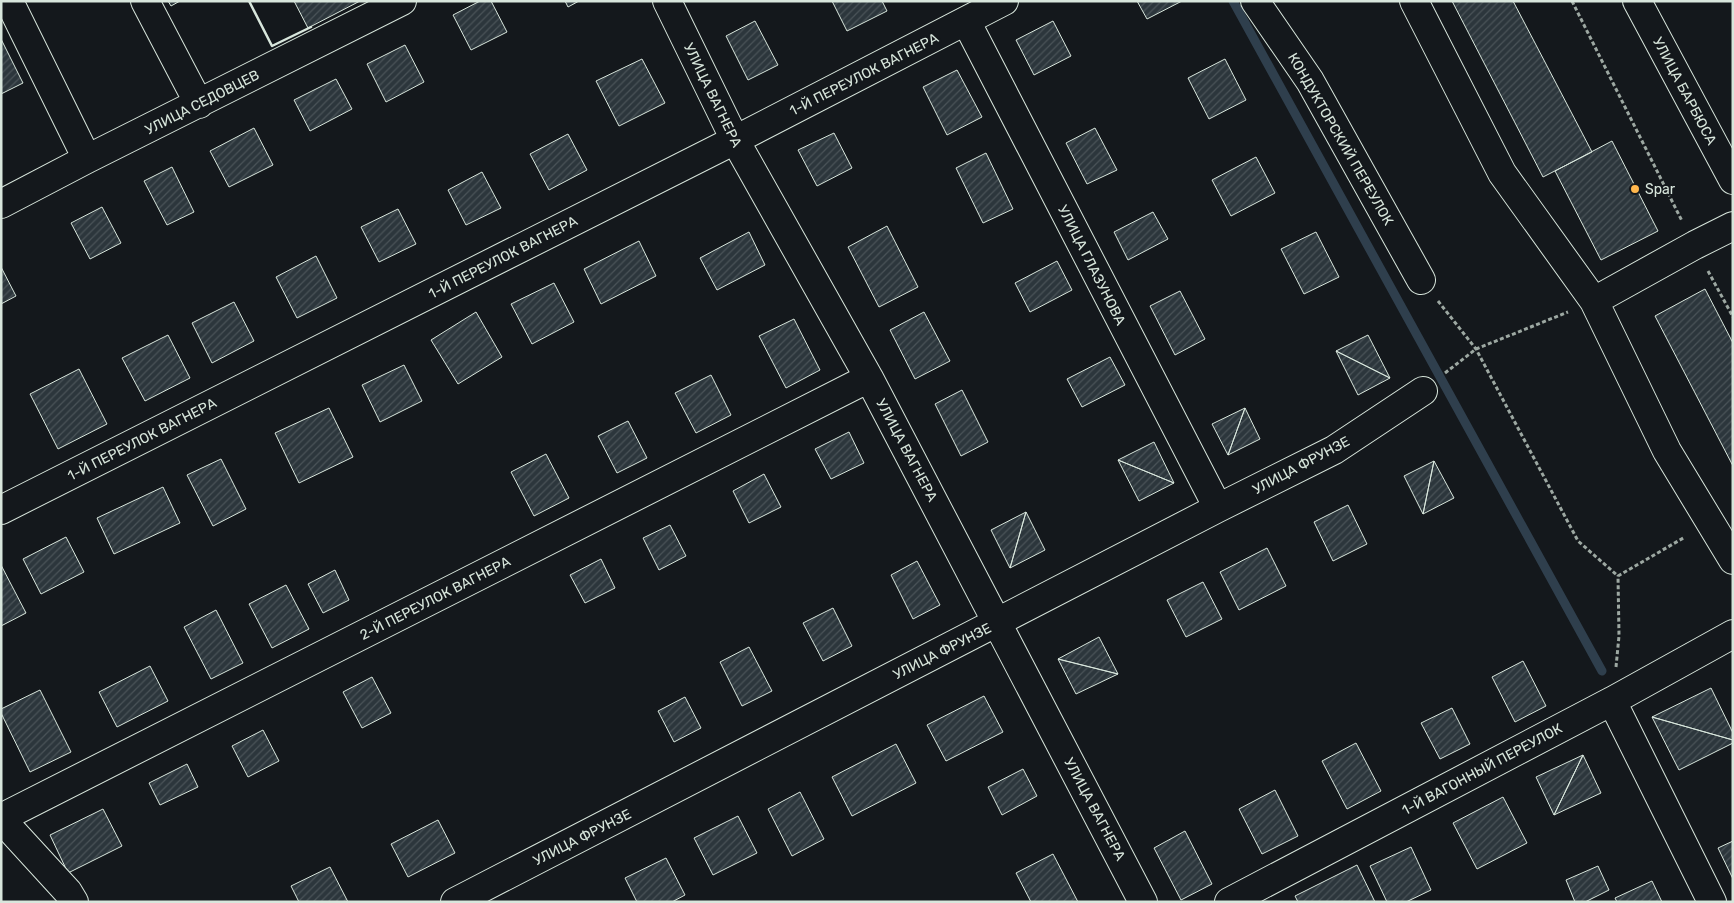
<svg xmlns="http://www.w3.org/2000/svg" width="1734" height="903" font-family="Rubik,sans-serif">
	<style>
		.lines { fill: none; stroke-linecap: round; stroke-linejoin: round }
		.stream { stroke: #2f3f4d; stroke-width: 9 }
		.building { fill: url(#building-hatch); stroke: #d8e6dc }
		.minor-casing { stroke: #d8e6dc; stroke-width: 30 }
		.path { stroke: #9da8a2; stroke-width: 3; stroke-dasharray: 4 2.5; stroke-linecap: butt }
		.minor { stroke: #14181c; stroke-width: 28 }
		.wall { stroke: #d8e6dc; stroke-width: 2.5 }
		.poi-dot { fill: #ffb74d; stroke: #14181c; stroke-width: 2 }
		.labels { text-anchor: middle; stroke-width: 4; stroke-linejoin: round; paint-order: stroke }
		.street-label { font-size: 14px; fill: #d8e6dc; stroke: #14181c }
		.poi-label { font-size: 14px; fill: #d8e6dc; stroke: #14181c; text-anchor: start }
	</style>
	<defs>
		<pattern id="building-hatch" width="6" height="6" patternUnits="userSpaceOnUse" patternTransform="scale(1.25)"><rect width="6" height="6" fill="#2c363c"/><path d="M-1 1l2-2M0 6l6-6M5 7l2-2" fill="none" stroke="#4a5358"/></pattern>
	</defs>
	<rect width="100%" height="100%" fill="#14181c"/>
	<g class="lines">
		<!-- stream -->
		<path class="stream" d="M1233 1 1602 671"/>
	</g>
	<!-- building -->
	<path class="building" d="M168 1H180L171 6Z
		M294 1H360L308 28Z
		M480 1H491L507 32 471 50 453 15Z
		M565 1H579L568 7Z
		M832 1H882L887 11 847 31Z
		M1137 1H1182L1147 19Z
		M1452 1H1513L1592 152 1543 177Z
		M755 21 778 65 748 80 726 36Z
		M1053 21 1071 56 1034 75 1016 40Z
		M1 39 23 83 1 94Z
		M405 45 424 82 386 102 367 64Z
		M642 59 665 103 619 126 596 81Z
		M1225 59 1246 100 1209 119 1188 78Z
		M957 70 982 117 947 135 923 87Z
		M336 79 352 109 310 131 294 100Z
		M254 128 273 165 229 187 210 151Z
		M1095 128 1117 170 1087 184 1066 143Z
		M834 133 852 168 817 186 798 150Z
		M568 134 587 170 549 190 530 154Z
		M1612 141 1658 231 1601 260 1555 171Z
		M986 153 1013 209 983 223 956 168Z
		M1256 157 1275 193 1231 216 1212 180Z
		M172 167 194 212 167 225 144 181Z
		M482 172 501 208 466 225 448 190Z
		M102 207 121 243 90 259 71 223Z
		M398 209 416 244 379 262 361 227Z
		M1153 212 1168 239 1128 260 1114 232Z
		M887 226 918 287 879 307 848 247Z
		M749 232 765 265 717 290 700 258Z
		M1316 232 1339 277 1304 294 1281 249Z
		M639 241 656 276 601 304 584 269Z
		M316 256 337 298 297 318 276 277Z
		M1057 261 1072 290 1030 312 1015 283Z
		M1 267 16 296 1 304Z
		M554 283 574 322 532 344 511 304Z
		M1705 289 1733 343V466L1655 316Z
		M1180 291 1205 339 1175 355 1150 306Z
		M234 302 254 341 212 363 192 323Z
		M476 312 502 357 458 384 431 340Z
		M924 312 950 361 915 379 890 330Z
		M794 319 820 370 786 388 759 336Z
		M168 335 190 378 145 401 122 358Z
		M1368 335 1390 378 1336 351Z
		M1336 351 1390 378 1358 395Z
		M1110 357 1125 385 1082 407 1067 379Z
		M404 365 422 401 380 422 362 385Z
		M79 369 107 424 58 449 30 394Z
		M711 375 731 415 696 433 675 393Z
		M962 390 988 442 961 456 935 404Z
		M329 408 353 457 299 483 275 433Z
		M1245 408 1260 439 1228 455Z
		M1245 408 1228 455 1212 424Z
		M628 421 647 458 617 473 598 436Z
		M849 432 864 463 831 479 815 449Z
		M1154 442 1174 483 1118 460Z
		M546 454 569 498 534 516 511 472Z
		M221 459 246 509 213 526 187 475Z
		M1118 460 1174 483 1139 501Z
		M1434 461 1423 514 1404 476Z
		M1434 461 1454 498 1423 514Z
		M764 474 781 507 749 523 733 491Z
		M163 487 180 523 114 554 97 518Z
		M1348 505 1367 544 1333 561 1314 522Z
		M1026 512 1045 550 1010 568Z
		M1026 512 1010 568 991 530Z
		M670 525 686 556 659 570 643 538Z
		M66 537 84 572 41 594 23 559Z
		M1267 548 1286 586 1239 610 1220 572Z
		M601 559 615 588 585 603 570 575Z
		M917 561 940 605 913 619 891 575Z
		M1 565 26 613 1 626Z
		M335 570 349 600 323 613 308 584Z
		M1203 582 1222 619 1186 637 1167 600Z
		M286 585 309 629 272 648 249 604Z
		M833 608 852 646 823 661 803 623Z
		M216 610 243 663 211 679 184 627Z
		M1099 637 1118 674 1058 659Z
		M749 647 772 691 742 706 720 662Z
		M1058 659 1118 674 1076 694Z
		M1523 661 1546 706 1515 722 1492 677Z
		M150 666 168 701 117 727 99 692Z
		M372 677 391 713 362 728 343 692Z
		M1711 688 1733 733V740L1652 717Z
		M40 690 71 752 30 772 1 713V709Z
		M984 696 1003 732 946 761 927 725Z
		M685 697 701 728 674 742 658 711Z
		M1452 708 1470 744 1440 759 1421 723Z
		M1652 717 1733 740V743L1679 770Z
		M263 730 279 761 248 777 232 746Z
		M1356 743 1381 791 1347 809 1322 761Z
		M896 744 916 783 852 816 832 777Z
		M1583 755 1554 815 1536 777Z
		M1583 755 1601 793 1554 815Z
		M187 764 198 787 160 805 149 783Z
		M1023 769 1037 796 1002 815 988 787Z
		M1275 790 1298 836 1262 854 1239 809Z
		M800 792 824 839 792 856 768 809Z
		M1503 797 1527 843 1477 869 1453 823Z
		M103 809 122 846 68 873 50 835Z
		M738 816 757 853 713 875 694 838Z
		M438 820 455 853 408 877 391 844Z
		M1185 831 1212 884 1181 900 1154 848Z
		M1733 841V879L1718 848Z
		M1411 847 1431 890 1406 902H1387L1370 866Z
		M1053 854 1078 902H1031L1016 873Z
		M666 858 685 895 672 902H637L625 878Z
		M1357 865 1375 902H1298L1295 896Z
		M1598 866 1609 890 1585 902H1575L1566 880Z
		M330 867 348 902H299L291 886Z
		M1652 881 1662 902H1617L1615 898Z"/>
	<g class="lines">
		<defs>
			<path id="minor" d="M9 1 87 159
				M145 1 199 104
				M667 1 735 140 869 378 1143 902
				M1255 1 1310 81 1421 280
				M1414 1 1502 173 1594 301 1667 451 1733 560
				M1637 1 1733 180
				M966 21 1218 508
				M1 204 87 159 402 1
				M1594 301 1695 245 1733 226
				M1 510 735 140 1004 1
				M1612 701 1712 902
				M1 818 869 378
				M1 819 68 892 74 902
				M455 902 1218 508 1334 450 1423 391
				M1229 902 1612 701 1733 634"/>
		</defs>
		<!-- minor casing -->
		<use href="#minor" class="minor-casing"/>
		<!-- path -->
		<path class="path" d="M1572 1 1682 221
			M1708 271 1733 317
			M1438 301 1476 349 1578 541 1618 576
			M1445 373 1476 349 1568 312
			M1616 667 1619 636 1618 576 1685 537"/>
		<!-- minor -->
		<use href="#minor" class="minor"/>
		<!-- wall -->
		<path class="wall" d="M249 1 272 46 311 27"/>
	</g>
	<!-- markers -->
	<circle class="poi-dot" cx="1635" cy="189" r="5"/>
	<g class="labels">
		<!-- street labels -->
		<g class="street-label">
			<text transform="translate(864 74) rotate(-27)" y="5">1-Й ПЕРЕУЛОК ВАГНЕРА</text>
			<text transform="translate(1685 91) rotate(62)" y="5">УЛИЦА БАРБЮСА</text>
			<text transform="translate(713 95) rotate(64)" y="5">УЛИЦА ВАГНЕРА</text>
			<text transform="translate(202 102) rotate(-27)" y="5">УЛИЦА СЕДОВЦЕВ</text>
			<text transform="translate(1341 139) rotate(60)" y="5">КОНДУКТОРСКИЙ ПЕРЕУЛОК</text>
			<text transform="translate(503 257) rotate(-27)" y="5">1-Й ПЕРЕУЛОК ВАГНЕРА</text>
			<text transform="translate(1092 265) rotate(63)" y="5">УЛИЦА ГЛАЗУНОВА</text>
			<text transform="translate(142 439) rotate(-27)" y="5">1-Й ПЕРЕУЛОК ВАГНЕРА</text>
			<text transform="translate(907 450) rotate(62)" y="5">УЛИЦА ВАГНЕРА</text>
			<text transform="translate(1301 465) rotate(-28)" y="5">УЛИЦА ФРУНЗЕ</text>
			<text transform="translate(435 598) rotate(-27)" y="5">2-Й ПЕРЕУЛОК ВАГНЕРА</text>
			<text transform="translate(942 651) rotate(-27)" y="5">УЛИЦА ФРУНЗЕ</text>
			<text transform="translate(1482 769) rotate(-28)" y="5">1-Й ВАГОННЫЙ ПЕРЕУЛОК</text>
			<text transform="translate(1095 809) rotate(62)" y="5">УЛИЦА ВАГНЕРА</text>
			<text transform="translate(582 837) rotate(-27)" y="5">УЛИЦА ФРУНЗЕ</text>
		</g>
		<!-- poi labels -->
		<g class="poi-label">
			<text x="1645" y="194">Spar</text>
		</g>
	</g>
	<!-- border -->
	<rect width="1734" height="903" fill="none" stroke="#d8e6dc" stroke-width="5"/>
</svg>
